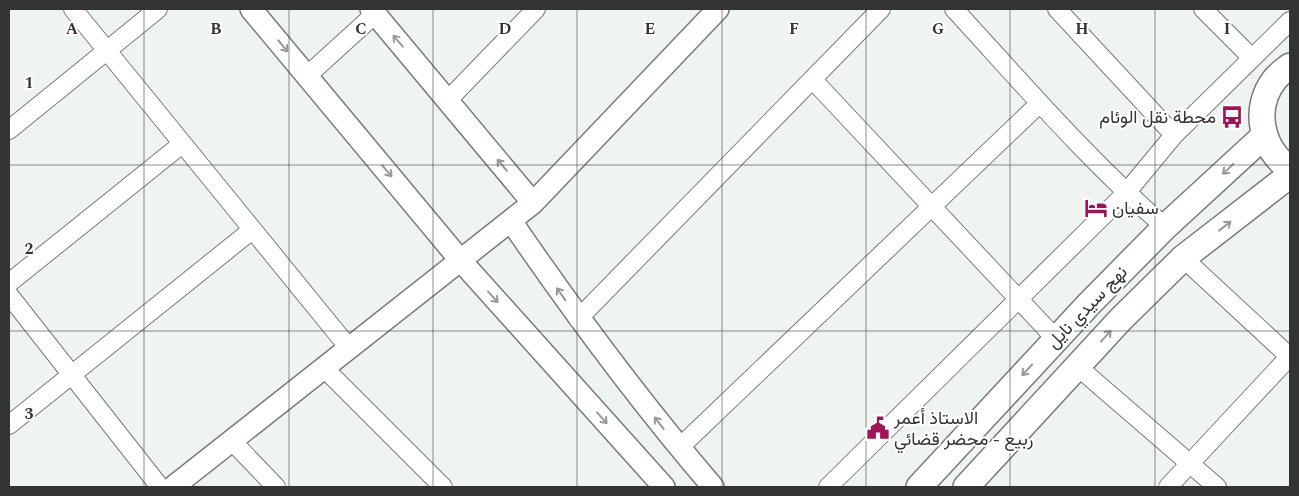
<svg xmlns="http://www.w3.org/2000/svg" width="1299" height="496" font-family="Spectral,Vazirmatn,serif">
	<style>
		.lines { fill: none; stroke-linecap: round; stroke-linejoin: round }
		.minor-casing { stroke: #787c78; stroke-width: 20 }
		.tertiary-casing { stroke: #787c78; stroke-width: 24 }
		.secondary-casing { stroke: #787c78; stroke-width: 28 }
		.minor { stroke: #fff; stroke-width: 18 }
		.tertiary { stroke: #fff; stroke-width: 21 }
		.secondary { stroke: #fff; stroke-width: 25 }
		.oneway { stroke: #989a98 }
		.grid { fill: none; stroke: #323432; stroke-width: 1; stroke-opacity: 0.55 }
		.labels { text-anchor: middle; stroke-width: 4; stroke-linejoin: round; paint-order: stroke }
		.poi-label { font-size: 18px; fill: #323432; stroke: #fff; text-anchor: start }
		.street-label { font-size: 18px; fill: #323432; stroke: #fff }
		.grid-label { font-size: 16px; text-anchor: middle; font-weight: bold; fill: #323432; stroke: #fff; stroke-width: 4; stroke-linejoin: round; paint-order: stroke }
	</style>
	<rect width="100%" height="100%" fill="#f0f4f0"/>
	<g class="lines">
		<defs>
			<path id="minor" d="M73 9 349 348
				M954 9C1023 84 1088 160 1165 227
				M1057 9 1174 135
				M1203 9 1252 58
				M308 75 375 14
				M813 80 1056 339
				M448 100 536 9
				M9 130 158 9
				M1183 258 1290 357
				M9 283 182 144
				M9 295 160 487
				M578 319 881 9
				M1078 367 1217 487
				M324 368 443 487
				M9 425 252 230
				M231 440 276 487
				M679 448 1040 103
				M828 487 1126 193 1174 135 1290 21
				M1168 487 1290 356"/>
			<path id="tertiary" d="M251 9 461 261 664 487
				M371 9 533 203
				M511 221C574 313 640 402 713 487
				M173 487 533 203 718 9"/>
			<path id="secondary" d="M1290 66C1285 70 1279 74 1275 79 1252 108 1261 149 1290 169
				M919 487 1089 304 1165 227 1264 136
				M966 487 1121 319 1183 258 1290 175"/>
		</defs>
		<!-- minor casing -->
		<use href="#minor" class="minor-casing"/>
		<!-- tertiary casing -->
		<use href="#tertiary" class="tertiary-casing"/>
		<!-- secondary casing -->
		<use href="#secondary" class="secondary-casing"/>
		<!-- minor -->
		<use href="#minor" class="minor"/>
		<!-- tertiary -->
		<use href="#tertiary" class="tertiary"/>
		<!-- secondary -->
		<use href="#secondary" class="secondary"/>
	</g>
	<!-- one-way arrows -->
	<defs><path id="oneway-shaft" d="M-6 0H5M1.5-3L5.5 0L1.5 3" fill="none" stroke-width="1.6" stroke-linecap="round" stroke-linejoin="round" transform="scale(1.25)"/></defs>
	<g class="oneway">
		<use href="#oneway-shaft" transform="translate(398 41) rotate(-131)"/>
		<use href="#oneway-shaft" transform="translate(283 46) rotate(50)"/>
		<use href="#oneway-shaft" transform="translate(502 165) rotate(-130)"/>
		<use href="#oneway-shaft" transform="translate(1228 169) rotate(137)"/>
		<use href="#oneway-shaft" transform="translate(387 171) rotate(50)"/>
		<use href="#oneway-shaft" transform="translate(1225 226) rotate(-38)"/>
		<use href="#oneway-shaft" transform="translate(561 294) rotate(-125)"/>
		<use href="#oneway-shaft" transform="translate(493 297) rotate(48)"/>
		<use href="#oneway-shaft" transform="translate(1106 336) rotate(-48)"/>
		<use href="#oneway-shaft" transform="translate(1027 370) rotate(133)"/>
		<use href="#oneway-shaft" transform="translate(602 418) rotate(48)"/>
		<use href="#oneway-shaft" transform="translate(659 423) rotate(-128)"/>
	</g>
	<!-- grid -->
	<path class="grid" d="M144 9V487M289 9V487M433 9V487M577 9V487M722 9V487M866 9V487M1010 9V487M1155 9V487M9 165H1290M9 331H1290"/>
	<!-- icons -->
	<defs>
		<symbol id="bus-bare" viewBox="-9 -9 18 18"><path d="M-5-6H5V4H4V6H2V4H-2V6H-4V4H-5ZM-3.5-4V0h7V-4ZM-3.5 1.2v1.5H-2V1.2ZM2 1.2v1.5H3.5V1.2Z" fill="#a21257" stroke="#fff" stroke-width="2.5" paint-order="stroke"/></symbol>
		<symbol id="hotel-bare" viewBox="-9 -9 18 18"><path d="M-6-4.5h1.5V1H6V5H4.5V3h-9V5H-6ZM-4 0a1.8 1.8 0 1 1 3.6 0ZM.5 0V-2.5h3Q6-2.5 6 0Z" fill="#a21257" stroke="#fff" stroke-width="2.5" paint-order="stroke"/></symbol>
		<symbol id="civic-bare" viewBox="-9 -9 18 18"><path d="M-.6-6.5H3V-4.5H.6V-3L4-1V1h2V6H-6V1h2V-1L-.6-3ZM-1.2 2.5V6h2.4V2.5Z" fill="#a21257" stroke="#fff" stroke-width="2.5" paint-order="stroke"/></symbol>
	</defs>
	<g fill-rule="evenodd">
		<use href="#bus-bare" x="1216" y="101" width="32" height="32"/>
		<use href="#hotel-bare" x="1080" y="192" width="32" height="32"/>
		<use href="#civic-bare" x="862" y="412" width="32" height="32"/>
	</g>
	<g class="labels">
		<!-- poi labels -->
		<g class="poi-label">
			<text x="1216" y="123" text-anchor="end">محطة نقل الوئام</text>
			<text x="1112" y="214">سفيان</text>
			<text x="894" y="424">الاستاذ أعمر<tspan x="894" dy="21">ربيع - محضر قضائي</tspan></text>
		</g>
		<!-- street labels -->
		<g class="street-label">
			<text transform="translate(1087 307) rotate(-46)" y="6">نهج سيدي نايل</text>
		</g>
	</g>
	<g class="grid-label">
		<text x="72" y="34">A</text>
		<text x="216" y="34">B</text>
		<text x="361" y="34">C</text>
		<text x="505" y="34">D</text>
		<text x="650" y="34">E</text>
		<text x="794" y="34">F</text>
		<text x="938" y="34">G</text>
		<text x="1082" y="34">H</text>
		<text x="1227" y="34">I</text>
		<text x="29" y="88">1</text>
		<text x="29" y="254">2</text>
		<text x="29" y="419">3</text>
	</g>
	<!-- border -->
	<rect width="1299" height="496" fill="none" stroke="#323432" stroke-width="20"/>
</svg>
